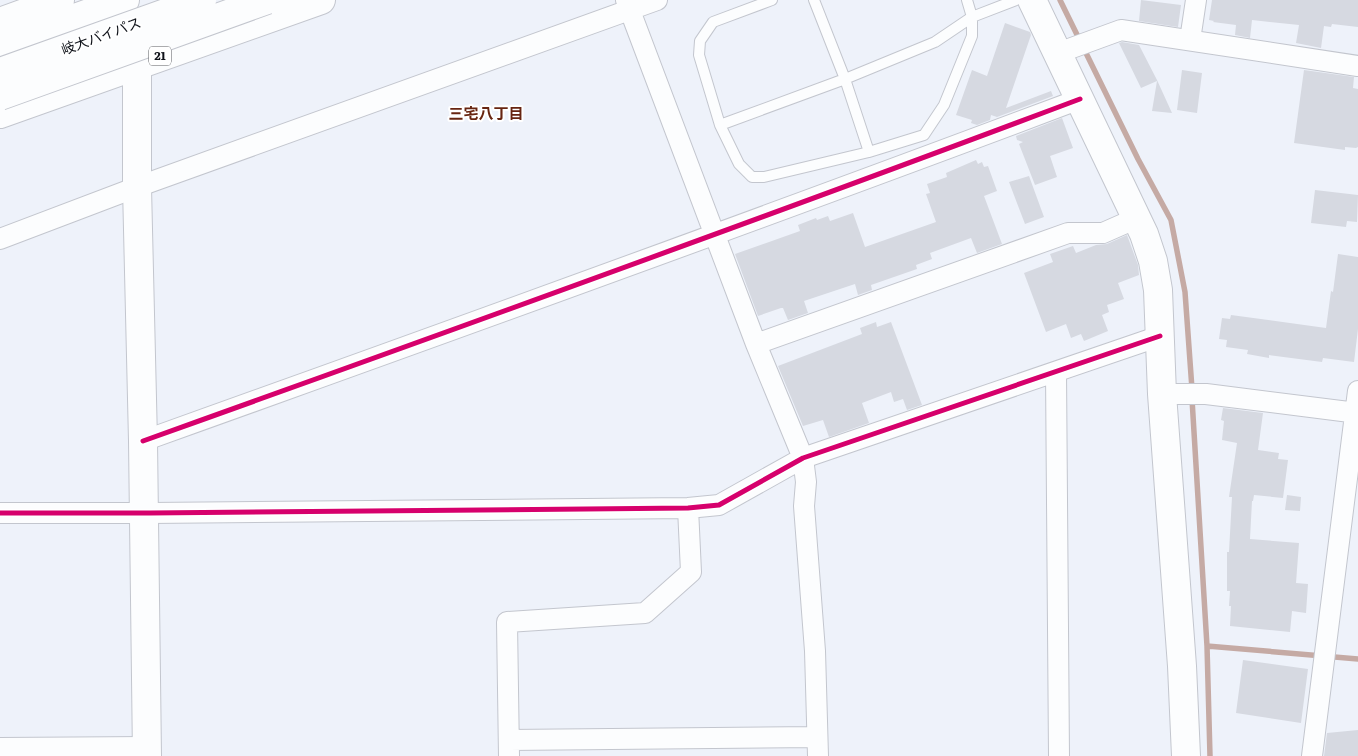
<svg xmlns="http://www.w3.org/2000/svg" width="1358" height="756" font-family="Literata,'Noto Sans JP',serif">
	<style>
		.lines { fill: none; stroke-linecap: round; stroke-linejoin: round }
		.stream { stroke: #c5aaa4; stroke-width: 5.5 }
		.building { fill: #d6d9e1 }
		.lane-casing { stroke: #c3c6ce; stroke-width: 12 }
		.street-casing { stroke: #c3c6ce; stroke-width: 22 }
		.secondary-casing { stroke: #c3c6ce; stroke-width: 30 }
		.highway-casing { stroke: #c3c6ce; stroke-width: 30 }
		.lane { stroke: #fcfdfe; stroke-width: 10 }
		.street { stroke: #fcfdfe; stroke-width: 20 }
		.secondary { stroke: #fcfdfe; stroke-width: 28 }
		.highway { stroke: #fcfdfe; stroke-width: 28 }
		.highway-bridge-casing { stroke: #c3c6ce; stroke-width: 30; stroke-linecap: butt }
		.highway-bridge { stroke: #fcfdfe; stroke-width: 28 }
		.cycleway-casing { stroke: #fff; stroke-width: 8 }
		.cycleway { stroke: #d6006c; stroke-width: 5 }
		.labels { text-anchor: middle; stroke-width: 4; stroke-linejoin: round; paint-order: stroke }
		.shield { fill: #fff; stroke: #56585d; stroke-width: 1 }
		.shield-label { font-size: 12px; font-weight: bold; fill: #0e1118 }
		.street-label { font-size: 14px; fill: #0e1118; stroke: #fff }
		.neighbourhood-label { font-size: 15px; font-weight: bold; fill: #672511; stroke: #fff }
	</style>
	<rect width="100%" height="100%" fill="#eef2fa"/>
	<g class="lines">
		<!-- stream -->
		<path class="stream" d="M1060 0 1138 159 1171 220 1185 292 1192 389
			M1192 399 1207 646 1210 756
			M1207 646 1358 659"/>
	</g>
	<!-- building -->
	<path class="building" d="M1141 0 1181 5 1178 27 1139 21Z
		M1212 0H1358V27L1332 24 1331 27 1324 26 1321 48 1296 43 1299 25 1252 20 1250 38 1235 35 1236 25 1213 22 1214 21 1209 20Z
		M1005 23 1030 32 1031 35 1006 108 1051 91 1053 96 997 117 991 115 990 120 977 125 971 123 972 120 956 115 972 70 987 76Z
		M1122 42 1139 45 1157 80 1172 113 1152 111 1157 81 1141 88 1119 43Z
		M1182 70 1202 73 1197 113 1177 110Z
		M1304 70 1354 77 1353 88 1358 89V147L1356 148 1345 147V150L1294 143Z
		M1062 118 1073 148 1050 156 1057 177 1035 185 1019 144 1023 142 1017 140 1016 136Z
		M976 160 978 164 982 162 984 167 988 166 997 191 984 196 1002 244 977 253 971 238 930 253 932 259 916 265 917 269 871 285 872 290 858 295 855 284 804 301 808 313 788 320 783 308H781L758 316 735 254 800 231 798 225 816 218 817 220 828 216 830 221 853 213 865 247 936 222 926 194 930 193 927 184 947 177 946 173Z
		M1029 176 1044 217 1025 224 1009 182Z
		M1315 190 1358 195 1357 222 1347 221 1346 227 1311 223Z
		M1127 235 1138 265 1139 275 1118 283 1124 299 1107 305 1109 312 1102 315 1108 331 1084 341 1081 334 1071 338 1066 324 1046 332 1024 273 1053 262 1050 254 1073 246 1076 253 1096 245 1107 244Z
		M1338 254 1358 257V329L1354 362 1323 358 1322 362 1269 355V358L1247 354 1248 350 1226 347 1227 340 1219 339 1222 318 1230 319 1231 315 1326 328 1331 291 1333 292Z
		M876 322 877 327 891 322 922 405 907 410 903 399 894 402 891 392 862 403 869 423 829 437 823 420 803 426 778 366 862 334 860 328Z
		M1223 408 1263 413 1258 450 1279 453 1278 459 1288 460 1283 498 1254 495 1253 501H1252L1250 539 1299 543 1296 583 1308 584 1306 613 1292 611 1290 632 1230 626 1231 606H1229L1230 591H1227V552H1229L1232 497H1229L1237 443 1222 440 1224 421 1221 420Z
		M1287 495 1301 497 1300 511 1285 510Z
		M1243 660 1308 669 1301 723 1236 713Z
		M1358 730V756H1324L1327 733Z"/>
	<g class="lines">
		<defs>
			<path id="lane" d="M772 0 713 22 700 41 699 55 720 125 739 164 752 177H764L869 152 924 135 944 105 972 36V17L967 0
				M814 0 845 79 869 152
				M720 125 845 79 935 42 972 17 1016 0"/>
			<path id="street" d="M626 0 756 344 803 458 806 482 804 506 815 651 818 756
				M1190 40 1196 0
				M1058 53 1121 30 1358 66
				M0 239 137 187 657 0
				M756 344 1068 233H1103L1137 218
				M1056 372 1059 756
				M1162 394H1206L1358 413
				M143 441C456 329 769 216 1080 99
				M0 513H150L688 508 719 505 803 458 1160 336
				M509 740 817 737
				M0 748 147 747
				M509 756 507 622 645 613 691 572 688 508
				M1312 756 1358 391"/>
			<path id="secondary" d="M1032 0 1144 234 1153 261 1158 290 1162 394 1182 666 1186 756
				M137 64V187L143 441 147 756"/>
			<path id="highway" d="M0 22 60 0
				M0 45 125 0
				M0 114 321 0"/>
		</defs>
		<!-- lane casing -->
		<use href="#lane" class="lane-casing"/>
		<!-- street casing -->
		<use href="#street" class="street-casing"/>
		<!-- secondary casing -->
		<use href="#secondary" class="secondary-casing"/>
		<!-- highway casing -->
		<use href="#highway" class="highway-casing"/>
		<!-- lane -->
		<use href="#lane" class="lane"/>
		<!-- street -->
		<use href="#street" class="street"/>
		<!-- secondary -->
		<use href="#secondary" class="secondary"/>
		<!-- highway -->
		<use href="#highway" class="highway"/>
		<defs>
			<path id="highway-bridge" d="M0 72 202 0
				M0 96 267 0"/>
		</defs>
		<!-- highway-bridge casing -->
		<use href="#highway-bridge" class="highway-bridge-casing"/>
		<!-- highway-bridge -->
		<use href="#highway-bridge" class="highway-bridge"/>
		<defs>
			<path id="cycleway" d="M143 441C456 329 769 216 1080 99
				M0 513H150L688 508 719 505 803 458 1160 336"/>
		</defs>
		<!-- cycleway casing -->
		<use href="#cycleway" class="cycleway-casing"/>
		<!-- cycleway -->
		<use href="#cycleway" class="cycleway"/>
	</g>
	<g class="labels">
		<!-- shield labels -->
		<rect class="shield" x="149" y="46.5" width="22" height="19" rx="4"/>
		<g class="shield-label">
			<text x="160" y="60">21</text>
		</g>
		<!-- street labels -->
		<g class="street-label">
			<text transform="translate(101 36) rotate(-20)" y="5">岐大バイパス</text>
		</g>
		<!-- neighbourhood labels -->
		<g class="neighbourhood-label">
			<text x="486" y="119">三宅八丁目</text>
		</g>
	</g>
</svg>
